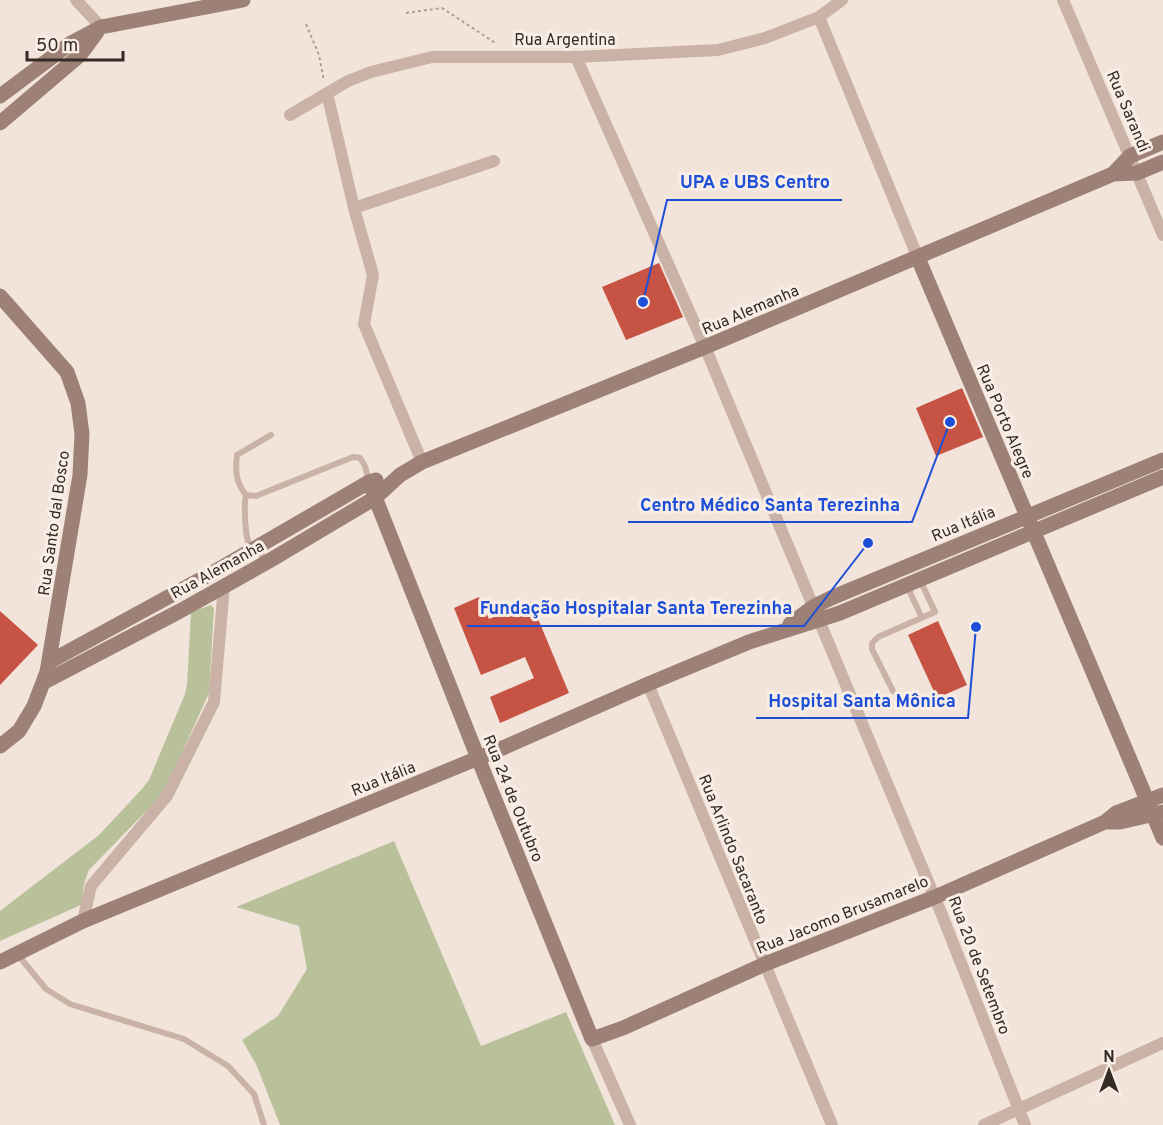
<svg xmlns="http://www.w3.org/2000/svg" width="1163" height="1125" font-family="Overpass,sans-serif">
	<style>
		.green { fill: #b8c19a }
		.building { fill: #c65343 }
		.lines { fill: none; stroke-linecap: round; stroke-linejoin: round }
		.path { stroke: #b59c90; stroke-width: 2; stroke-dasharray: 3 3; stroke-linecap: butt }
		.lane { stroke: #cab2a6; stroke-width: 6 }
		.street { stroke: #cab2a6; stroke-width: 12 }
		.secondary { stroke: #9d8177; stroke-width: 15 }
		.labels { text-anchor: middle; stroke-width: 6; stroke-linejoin: round; paint-order: stroke }
		.street-label { font-size: 16px; fill: #362a27; stroke: #f9eee6 }
		.leader { fill: none; stroke: #1d4ed8; stroke-width: 2 }
		.callout-dot { fill: #1d4ed8; stroke: #f9eee6; stroke-width: 2 }
		.callout-label { font-size: 18px; text-anchor: middle; font-weight: bold; fill: #1d4ed8; stroke: #f9eee6; stroke-width: 6; stroke-linejoin: round; paint-order: stroke }
	</style>
	<rect width="100%" height="100%" fill="#f2e4da"/>
	<!-- green -->
	<path class="green" d="M211 605 214 608 209 693 166 788 157 800 89 870C84 882 82 891 83 904L0 941V911L99 835 142 789 149 780 185 694 187 685 191 612Z
		M394 841 481 1046 566 1012 615 1125H280L256 1064 242 1040 278 1016 307 969 299 926 236 907Z"/>
	<!-- building -->
	<path class="building" d="M659 263 683 317 626 340 602 287Z
		M962 388 983 437 936 456 916 408Z
		M479 597 489 619 531 602 569 693 500 723 490 697 534 678 525 657 481 675 454 608Z
		M0 611 38 645 0 685Z
		M938 621 967 685 937 698 908 635Z"/>
	<g class="lines">
		<!-- path -->
		<path class="path" d="M406 13 442 8 497 44
			M306 24 319 55 324 81"/>
		<!-- lane -->
		<path class="lane" d="M271 435 237 455C235 471 236 483 246 495L256 496 353 457 360 458 365 466 369 481
			M246 495C244 503 245 511 245 519 247 544 246 545 267 559
			M907 586 922 618
			M893 691 872 649V643L878 637 935 612 920 580
			M18 955 46 989 70 1004 184 1039 228 1066 254 1094 264 1125"/>
		<!-- street -->
		<path class="street" d="M76 0 101 27
			M1063 0 1163 235
			M819 17 918 258
			M576 57 705 347 942 915 1025 1125
			M327 93 354 208 373 275 364 324 422 462
			M290 115 348 81 371 72 432 57H576L718 50 765 38 819 17 842 0
			M354 208 494 161
			M648 684 832 1125
			M83 921 91 886 167 796 214 702 224 586
			M592 1039 630 1125
			M984 1125 1163 1043"/>
		<!-- secondary -->
		<path class="secondary" d="M0 96 71 43 101 27 243 0
			M0 123 80 55 97 32
			M1113 174 1130 156 1163 142
			M918 258 1163 838
			M0 296 67 372 78 403 82 434 80 475 47 672 34 706 19 731 0 746
			M369 482 478 758 592 1039 623 1028 765 964 935 897 1105 822 1116 813 1163 795
			M790 624 813 607 831 598 1163 460
			M49 662 214 572 369 482 376 480
			M44 682 180 611 269 561 375 498 400 475 422 462 705 347 1113 174 1137 173 1163 162
			M1105 822H1120L1163 812
			M0 962 83 921 505 747 648 684 749 642 840 613 1163 477"/>
	</g>
	<g class="labels">
		<!-- street labels -->
		<g class="street-label">
			<text x="565" y="45">Rua Argentina</text>
			<text transform="translate(1129 111) rotate(67)" y="6">Rua Sarandi</text>
			<text transform="translate(750 309) rotate(-23)" y="6">Rua Alemanha</text>
			<text transform="translate(1006 421) rotate(67)" y="6">Rua Porto Alegre</text>
			<text transform="translate(53 523) rotate(-82)" y="6">Rua Santo dal Bosco</text>
			<text transform="translate(963 523) rotate(-23)" y="6">Rua Itália</text>
			<text transform="translate(217 569) rotate(-29)" y="6">Rua Alemanha</text>
			<text transform="translate(383 778) rotate(-22)" y="6">Rua Itália</text>
			<text transform="translate(514 798) rotate(68)" y="6">Rua 24 de Outubro</text>
			<text transform="translate(734 849) rotate(68)" y="6">Rua Arlindo Sacaranto</text>
			<text transform="translate(842 914) rotate(-22)" y="6">Rua Jacomo Brusamarelo</text>
			<text transform="translate(980 965) rotate(69)" y="6">Rua 20 de Setembro</text>
		</g>
	</g>
	<!-- callouts -->
	<path class="leader" d="M643 302L667 200H842M950 422L912 522H628M868 543L804 626H467M976 627L968 718H756"/>
	<g class="callout-dot">
		<circle cx="643" cy="302" r="6"/>
		<circle cx="950" cy="422" r="6"/>
		<circle cx="868" cy="543" r="6"/>
		<circle cx="976" cy="627" r="6"/>
	</g>
	<g class="callout-label">
		<text x="755" y="188">UPA e UBS Centro</text>
		<text x="770" y="511">Centro Médico Santa Terezinha</text>
		<text x="636" y="614">Fundação Hospitalar Santa Terezinha</text>
		<text x="862" y="707">Hospital Santa Mônica</text>
	</g>
	<!-- north arrow -->
	<g transform="translate(1109 1071)" stroke="#f9eee6" stroke-width="4.5" paint-order="stroke">
	<path d="M0-4.5L10 22L0 15L-10 22Z" fill="#362a27"/>
	<text y="-9" font-size="16" font-weight="bold" text-anchor="middle" fill="#362a27">N</text>
	</g>
	<!-- scale -->
	<path d="M27 51v9h96v-9" fill="none" stroke="#362a27" stroke-width="3"/>
	<text x="36" y="51" font-size="18" fill="#362a27" stroke="#f9eee6" stroke-width="4.5" paint-order="stroke">50 m</text>
</svg>
